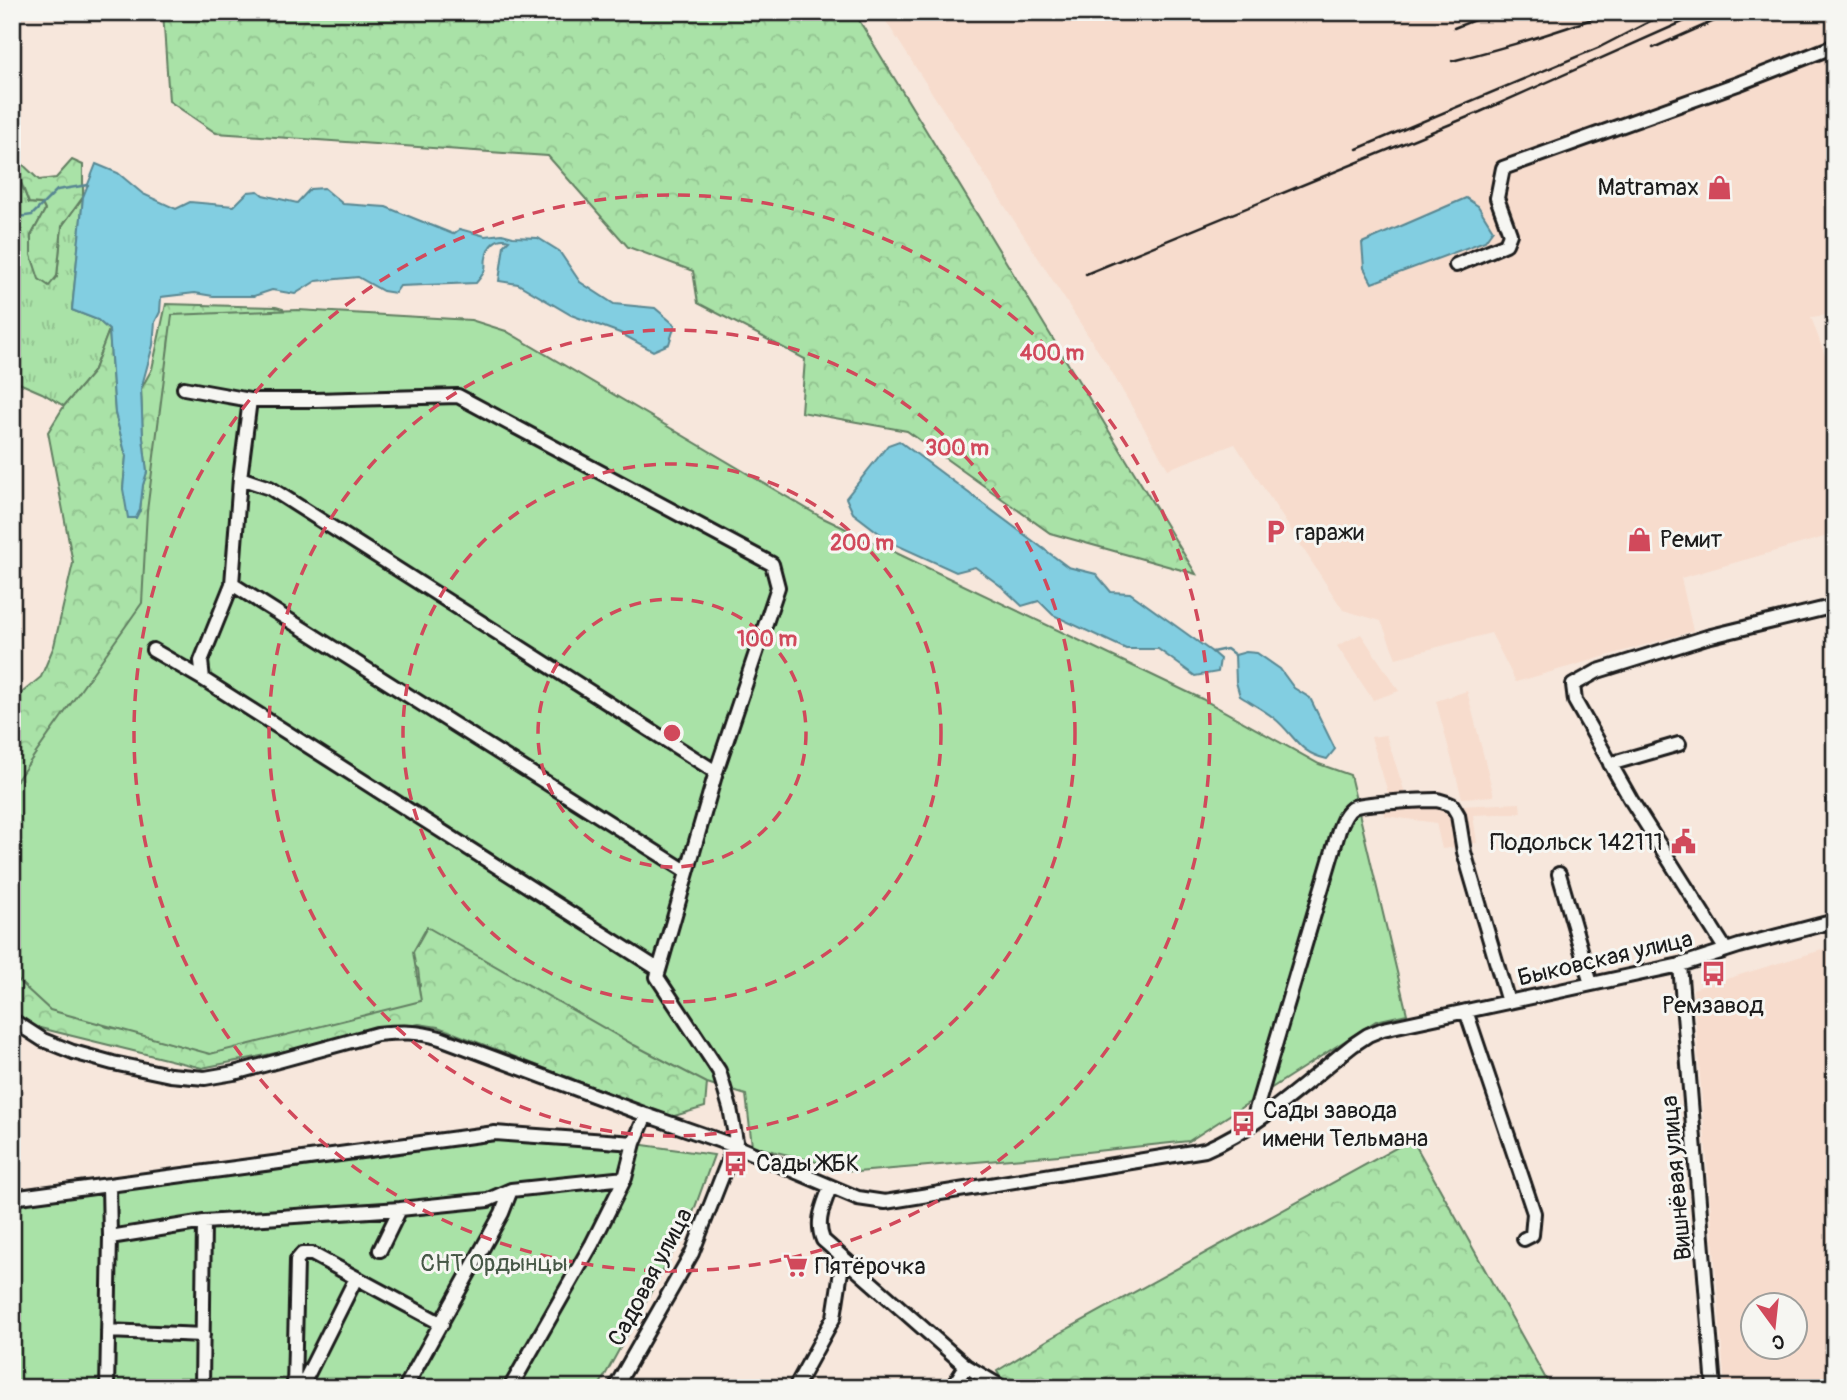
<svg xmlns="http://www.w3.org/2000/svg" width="1847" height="1400" font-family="Pangolin,sans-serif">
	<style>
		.built { fill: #f7dccd; fill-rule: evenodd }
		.grass { fill: url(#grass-tufts); stroke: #627f62; stroke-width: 2 }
		.forest { fill: url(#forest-crowns); stroke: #627f62; stroke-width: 2 }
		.garden { fill: #a9e2a7; stroke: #627f62; stroke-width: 2 }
		.water { fill: #82cee1; stroke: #598792; stroke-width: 2 }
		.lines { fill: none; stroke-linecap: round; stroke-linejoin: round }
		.stream { stroke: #598792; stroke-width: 2.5 }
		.minor-casing { stroke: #1c1c1c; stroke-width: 18 }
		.minor { stroke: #f6f6f2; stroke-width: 12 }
		.rail { stroke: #1c1c1c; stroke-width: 2.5 }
		.ring { fill: none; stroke: #d1495b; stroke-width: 3.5; stroke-dasharray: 12 9 }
		.labels { text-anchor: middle; stroke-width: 6; stroke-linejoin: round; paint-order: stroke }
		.poi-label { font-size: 24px; fill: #1c1c1c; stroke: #f6f6f2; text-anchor: start }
		.street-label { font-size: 24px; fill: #1c1c1c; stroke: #f6f6f2 }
		.park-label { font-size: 24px; fill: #465746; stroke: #f6f6f2 }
		.centre { fill: #d1495b; stroke: #f6f6f2; stroke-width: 3.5 }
		.ring-label { font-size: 21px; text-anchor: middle; font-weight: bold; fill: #d1495b; stroke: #f6f6f2; stroke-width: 6; stroke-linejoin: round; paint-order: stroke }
	</style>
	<defs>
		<pattern id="grass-tufts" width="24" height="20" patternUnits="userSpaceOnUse" patternTransform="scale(1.75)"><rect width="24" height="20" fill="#a9e2a7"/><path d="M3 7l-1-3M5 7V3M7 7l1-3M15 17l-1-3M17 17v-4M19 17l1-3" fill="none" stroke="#91c18f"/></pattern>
		<pattern id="forest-crowns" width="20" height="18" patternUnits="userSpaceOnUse" patternTransform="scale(1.75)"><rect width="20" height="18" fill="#a9e2a7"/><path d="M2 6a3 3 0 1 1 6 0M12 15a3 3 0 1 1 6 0" fill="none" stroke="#91c18f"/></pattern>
	</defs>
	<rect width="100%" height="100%" fill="#f7e7dc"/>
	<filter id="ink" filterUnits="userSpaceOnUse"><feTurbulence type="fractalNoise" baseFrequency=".0143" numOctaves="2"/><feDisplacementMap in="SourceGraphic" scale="14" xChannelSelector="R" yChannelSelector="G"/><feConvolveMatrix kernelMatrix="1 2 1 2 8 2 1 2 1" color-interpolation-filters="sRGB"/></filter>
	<g filter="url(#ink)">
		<!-- built -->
		<path class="built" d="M880 12H1835V246L1828 315 1811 317 1835 383V534L1681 578 1693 631 1516 682 1491 633 1396 658 1381 621 1343 610 1235 444 1168 469 1111 371Z
			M1361 634 1399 691 1373 700 1337 646Z
			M1467 691 1494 796 1462 798 1436 701Z
			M1386 735 1407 799H1390L1371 737Z
			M1520 803 1521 813 1473 815 1477 843 1465 844 1459 806Z
			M1384 807 1443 809 1450 816 1457 847 1442 849 1436 823 1385 816Z
			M1835 946V1388H1725L1693 989ZM1752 1306H1794V1348H1752Z"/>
		<!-- grass -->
		<path class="grass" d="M17 174 29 203 42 204 45 210 31 236 57 276 62 226 83 197 72 310 98 320 109 330 93 372 64 406 42 393 12 380V176Z"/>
		<!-- forest -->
		<path class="forest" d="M163 12H854L1196 574 1050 533 907 431 801 412 805 359 698 303 693 271 628 247 548 156 216 133 169 101Z
			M12 117 15 121V157L39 180 56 178 72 160 83 165V197L62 226 57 276 49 286 39 279 31 255V236L45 210 42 204 29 203 18 174 12 176Z
			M166 304 276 307 283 309 285 318 180 325 169 337 148 615 12 803V701L41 677 54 646 73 563 48 432 64 406 93 372 109 330 115 413 126 456 123 489 140 510 143 485 147 472 143 438 141 389 152 369Z
			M79 715 697 1072 707 1083 705 1107 671 1117 438 1027 419 1024 202 1068 28 1025 12 1010V965L40 992 107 1027 228 1046 404 1002 420 986 418 969 380 932Z
			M1412 1139 1551 1388H1006L997 1371 1051 1338Z"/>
		<!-- garden -->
		<path class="garden" d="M298 310 471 320 506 331 821 517 1202 699 1319 764 1350 775 1407 1014 1376 1021 1189 1141 1059 1155 857 1172 752 1146 746 1095 707 1083 634 1045 427 927 413 952 421 1001 210 1054 50 1010 12 975V787L142 603 147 511 172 315Z
			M587 1137 714 1155 690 1221 598 1388H12V1203L473 1138Z"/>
		<!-- water -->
		<path class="water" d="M96 164 118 173 143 194 176 209 190 202 234 206 248 192 258 191 263 195 297 203 310 189 324 188 343 204 386 207 453 234 460 229 485 236 502 234 513 237 538 238 559 251 580 282 614 304 655 308 675 325 669 344 653 351 620 333 571 315 518 284 499 281 504 245 509 240C497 236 488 245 486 258 485 261 486 265 485 269 484 274 479 279 476 283L400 286 395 293 383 291 358 277 316 281 295 294 272 290 254 296H213L195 293 161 297 160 312 155 322 153 345 141 389 143 438 147 472 143 485 140 510 136 518H128L123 489 126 456 115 413 109 330 98 320 72 310 83 197Z
			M1466 198 1478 206 1493 230 1485 241 1372 283 1364 268 1362 243Z
			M899 441 1068 567 1096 574 1111 592 1130 593 1212 652 1220 659 1218 672 1195 676 1158 649H1126L1053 615 1039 601 1022 606 1002 587 975 567 956 572 892 543 853 513 846 498 888 445Z
			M1246 652 1257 653 1280 669 1294 688 1310 698 1335 749 1327 759C1298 753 1295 735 1274 718 1264 710 1251 703 1240 696L1236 682 1235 655Z"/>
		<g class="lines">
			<!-- stream -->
			<path class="stream" d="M12 218 32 215 57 190 88 185
				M1212 652 1227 649 1235 655"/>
			<defs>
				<path id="minor" d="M1456 265 1506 244 1510 234 1497 198 1503 168 1740 83 1835 46
					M184 388 250 400
					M240 478 270 488 716 772
					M232 584 686 871
					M153 650 203 679
					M1610 764 1679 744
					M1559 874 1591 984
					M1726 950 1631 800 1575 701 1573 685 1598 671 1707 637 1835 606
					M1680 965 1714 1388
					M1466 1011 1534 1213 1532 1235 1524 1239
					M12 1020 43 1040 73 1052 113 1063 170 1075 205 1078 234 1073 377 1034C400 1032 417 1031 440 1038L646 1115 735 1146 858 1198 885 1202 1205 1150C1261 1126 1306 1082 1353 1045L1368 1035 1383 1029 1680 965 1739 946 1835 921
					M1252 1123 1339 830C1342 822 1346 811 1354 807 1361 803 1426 800 1436 800 1442 801 1447 803 1452 805L1458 815 1464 852 1508 1002
					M830 1187C824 1205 815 1221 823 1240L966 1366 1003 1388
					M12 1198 109 1185
					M204 1222 400 1209 488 1200 511 1190 625 1178 634 1143 646 1115
					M110 1237 204 1222 202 1388
					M380 1250 400 1209
					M108 1331 203 1335
					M107 1388 110 1237 109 1185 495 1133 634 1143
					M294 1388 297 1260 302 1254H312L442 1324
					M301 1388 356 1278
					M405 1388 502 1213 511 1190
					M510 1388 592 1244 625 1178
					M615 1388 692 1253 736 1141 730 1108 719 1071 657 977 716 772 778 587 772 564 458 396 315 400H250L240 478 232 584 201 661 203 679 658 969
					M795 1388 834 1317 843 1258
					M952 1388 966 1366"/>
			</defs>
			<!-- minor casing -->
			<use href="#minor" class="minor-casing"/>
			<!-- minor -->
			<use href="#minor" class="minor"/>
			<!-- rail -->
			<path class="rail" d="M1454 28 1492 13
				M1653 48 1730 14
				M1452 61C1507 47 1557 33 1610 12
				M1357 149 1600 47 1668 12
				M1086 274 1480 112 1705 12"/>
		</g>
	</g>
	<!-- distance rings -->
	<g class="ring">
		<circle cx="672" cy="733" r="134"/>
		<circle cx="672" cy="733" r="269"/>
		<circle cx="672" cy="733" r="403"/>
		<circle cx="672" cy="733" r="538"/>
	</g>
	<!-- icons -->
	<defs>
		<symbol id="shop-bare" viewBox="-9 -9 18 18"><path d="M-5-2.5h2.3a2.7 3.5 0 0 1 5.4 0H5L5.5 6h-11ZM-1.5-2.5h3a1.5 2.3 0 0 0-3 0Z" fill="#d1495b" stroke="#f6f6f2" stroke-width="2.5" paint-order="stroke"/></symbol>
		<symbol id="parking-bare" viewBox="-9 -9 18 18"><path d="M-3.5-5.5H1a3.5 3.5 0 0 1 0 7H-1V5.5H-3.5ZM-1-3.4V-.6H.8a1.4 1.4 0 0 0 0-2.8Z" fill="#d1495b" stroke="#f6f6f2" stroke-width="2.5" paint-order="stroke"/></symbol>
		<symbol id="civic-bare" viewBox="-9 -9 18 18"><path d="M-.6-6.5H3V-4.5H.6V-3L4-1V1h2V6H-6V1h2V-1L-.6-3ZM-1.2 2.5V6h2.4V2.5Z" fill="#d1495b" stroke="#f6f6f2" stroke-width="2.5" paint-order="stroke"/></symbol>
		<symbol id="bus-bare" viewBox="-9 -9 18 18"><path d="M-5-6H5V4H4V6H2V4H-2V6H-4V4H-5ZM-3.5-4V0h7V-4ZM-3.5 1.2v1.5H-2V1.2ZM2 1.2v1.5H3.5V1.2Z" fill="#d1495b" stroke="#f6f6f2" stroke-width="2.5" paint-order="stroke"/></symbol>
		<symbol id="supermarket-bare" viewBox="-9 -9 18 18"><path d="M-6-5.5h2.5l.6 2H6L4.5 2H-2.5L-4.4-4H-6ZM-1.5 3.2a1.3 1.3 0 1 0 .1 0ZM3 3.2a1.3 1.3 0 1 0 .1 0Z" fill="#d1495b" stroke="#f6f6f2" stroke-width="2.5" paint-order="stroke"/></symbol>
	</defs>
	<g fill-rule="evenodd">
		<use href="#shop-bare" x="1702" y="170" width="35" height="35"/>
		<use href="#parking-bare" x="1258" y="514" width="35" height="35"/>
		<use href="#shop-bare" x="1622" y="522" width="35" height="35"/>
		<use href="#civic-bare" x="1666" y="824" width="35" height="35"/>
		<use href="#bus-bare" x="1696" y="956" width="35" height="35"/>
		<use href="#bus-bare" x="1226" y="1106" width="35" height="35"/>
		<use href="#bus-bare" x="718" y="1146" width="35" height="35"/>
		<use href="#supermarket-bare" x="778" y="1248" width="35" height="35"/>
	</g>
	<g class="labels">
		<!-- poi labels -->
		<g class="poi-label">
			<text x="1699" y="195" text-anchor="end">Matramax</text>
			<text x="1296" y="540">гаражи</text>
			<text x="1660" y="547">Ремит</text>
			<text x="1663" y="850" text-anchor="end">Подольск 142111</text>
			<text x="1713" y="1013" text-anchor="middle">Ремзавод</text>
			<text x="1263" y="1118">Сады завода<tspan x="1263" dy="28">имени Тельмана</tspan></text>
			<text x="756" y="1171">Сады ЖБК</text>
			<text x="815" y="1274">Пятёрочка</text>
		</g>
		<!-- street labels -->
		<g class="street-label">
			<text transform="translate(1605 958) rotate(-13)" y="8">Быковская улица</text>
			<text transform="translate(1676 1178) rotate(-95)" y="8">Вишнёвая улица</text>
			<text transform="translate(650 1277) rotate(-62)" y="8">Садовая улица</text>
		</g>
		<!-- park labels -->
		<g class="park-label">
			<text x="494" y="1271">СНТ Ордынцы</text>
		</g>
	</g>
	<circle cx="672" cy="733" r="10" class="centre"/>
	<g class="ring-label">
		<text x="1052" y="360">400 m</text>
		<text x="957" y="455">300 m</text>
		<text x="862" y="550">200 m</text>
		<text x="767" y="646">100 m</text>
	</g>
	<!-- margin -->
	<rect width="1847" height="1400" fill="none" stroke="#f6f6f2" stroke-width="42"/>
	<rect x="21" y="21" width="1805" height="1358" fill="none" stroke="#1c1c1c" stroke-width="2.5" filter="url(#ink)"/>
	<!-- north arrow -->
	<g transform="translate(1774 1326) rotate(165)"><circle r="33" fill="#f6f6f2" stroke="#9f9f9c" stroke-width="2"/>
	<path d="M0-5L12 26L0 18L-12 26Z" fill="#d1495b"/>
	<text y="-10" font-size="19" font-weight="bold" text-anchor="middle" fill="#1c1c1c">С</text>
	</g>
</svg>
